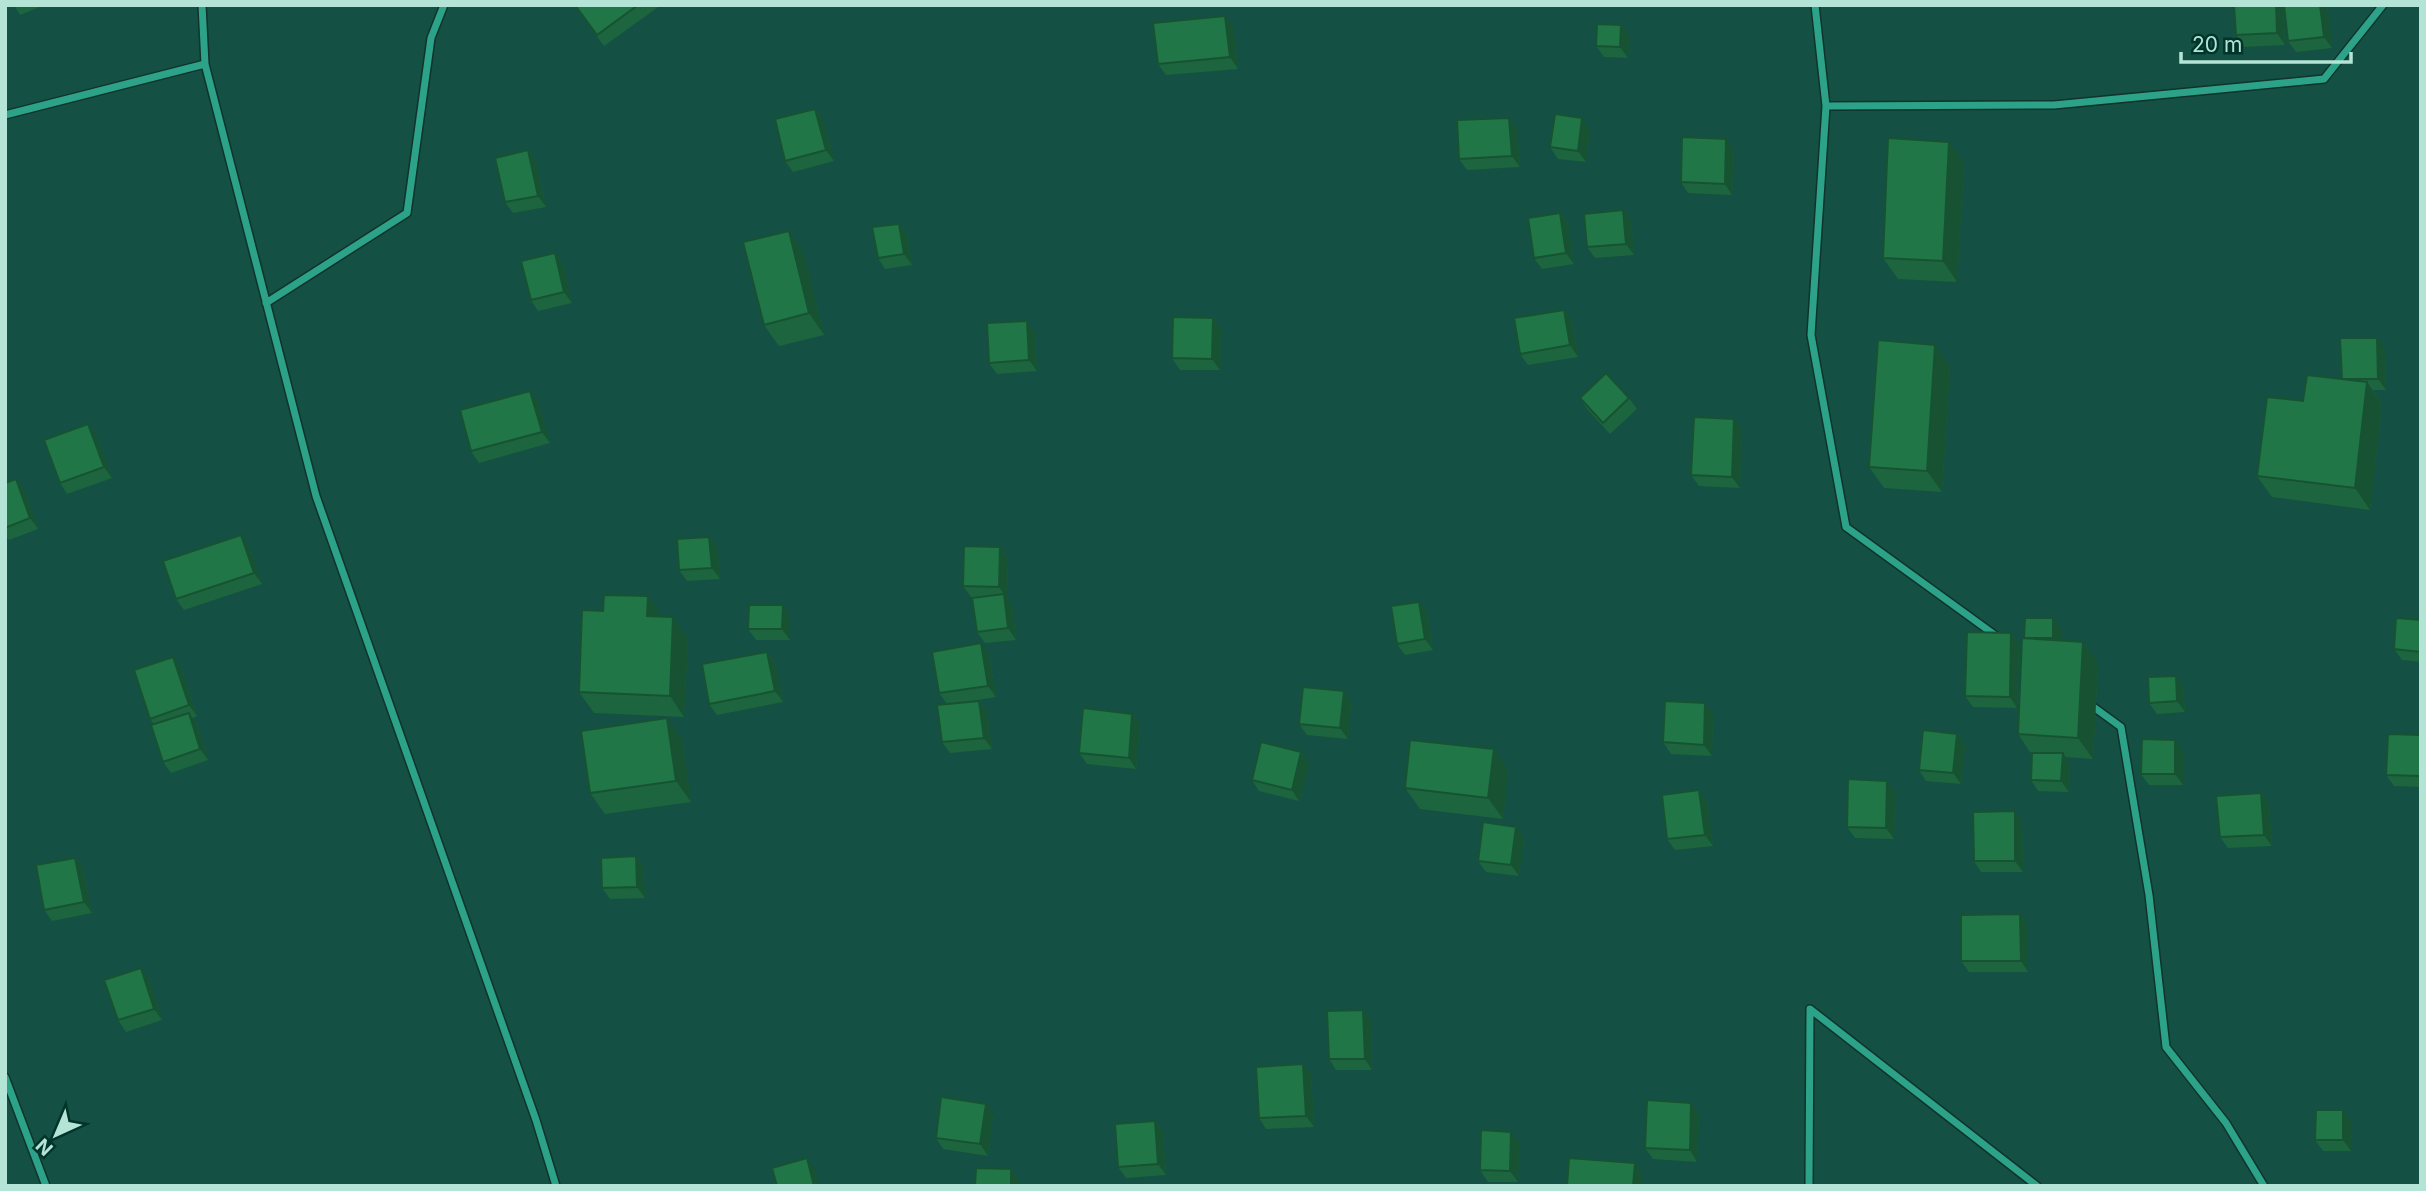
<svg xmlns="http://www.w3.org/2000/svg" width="2426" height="1191" font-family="Inter,sans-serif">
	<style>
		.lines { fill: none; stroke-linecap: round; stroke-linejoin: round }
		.minor-casing { stroke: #10332b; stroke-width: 10 }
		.minor { stroke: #2ca289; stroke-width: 7 }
		.wall { fill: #1c653e }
		.shaded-wall { fill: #175332 }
		.building { fill: #217648; stroke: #175332; stroke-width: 2 }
	</style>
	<rect width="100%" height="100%" fill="#145144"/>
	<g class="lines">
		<defs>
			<path id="minor" d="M1815 5 1826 106
				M205 64 316 496 536 1120 556 1186
				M5 115 205 64 202 5
				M266 303 407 213 431 38 444 5
				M1999 638 1846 527 1811 335 1826 106 2054 105 2324 79 2383 5
				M2088 703 2121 727 2149 895 2166 1047 2226 1123 2264 1186
				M5 1077 46 1186
				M1809 1186 1810 1009 2037 1186"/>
		</defs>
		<!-- minor casing -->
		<use href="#minor" class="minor-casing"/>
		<!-- minor -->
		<use href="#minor" class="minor"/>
	</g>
	<!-- wall -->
	<path class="wall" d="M14 5H42V6L20 15Z
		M574 5H661L604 46Z
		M2283 5 2285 45 2244 47 2236 35Z
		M2284 5H2327L2332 48 2296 52 2288 41Z
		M1233 27 1238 69 1166 75 1158 64Z
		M1629 36 1628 58 1604 57 1596 46Z
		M815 109 823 120 834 161 793 172 785 161Z
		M1517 129 1520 167 1467 170 1459 159Z
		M1590 130 1586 162 1558 159 1550 147Z
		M1726 139 1734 150 1732 195 1688 193 1681 182Z
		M528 150 536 162 546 207 513 213 505 202Z
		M1964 163 1957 282 1898 279 1883 258Z
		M1623 210 1631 221 1634 255 1595 258 1587 247Z
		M1560 213 1568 224 1574 264 1542 269 1534 258Z
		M899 224 907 235 912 265 885 269 878 258Z
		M803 252 824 335 779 346 764 325Z
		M555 253 563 264 572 303 538 311 531 300Z
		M1564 310 1572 321 1578 357 1528 365 1520 354Z
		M1213 318 1221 329 1220 370H1180L1172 358Z
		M1035 333 1037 371 997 374 989 363Z
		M2385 349 2386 390H2373L2382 404 2370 510 2272 497 2257 476 2303 401 2342 379Z
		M1950 366 1942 492 1884 488 1869 467Z
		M1580 398H1629L1637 409 1610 434 1587 409Z
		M538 402 550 443 479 463 471 451Z
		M88 424 96 435 112 478 67 494 60 483Z
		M1742 430 1740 488 1699 486 1691 475Z
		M16 479 24 490 38 529 9 540 5 535V483Z
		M709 537 717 548 720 579 687 581 679 570Z
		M249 546 262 584 184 610 176 599Z
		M1000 547 1008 559 1007 598 1012 605 1016 640 985 643 977 632 980 597H971L963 586Z
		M648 596 663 617 688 638 684 717 594 713 579 692 603 611Z
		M1427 613 1433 650 1405 655 1397 644Z
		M790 616V640H756L748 629Z
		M2421 620V662L2402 660 2394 649Z
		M2061 629V640L2083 642 2098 663 2093 759 2065 757 2070 764 2069 792 2038 791 2031 780 2032 755 2018 734 2022 638Z
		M2011 633 2019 644 2017 708 1973 707 1965 696Z
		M767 652 775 663 783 702 717 715 709 704Z
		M989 654 996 697 959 703 979 701 987 712 992 749 950 753 942 742 947 704 939 693Z
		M173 657 181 668 197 716 192 718 197 724 208 760 171 773 163 762 154 724 150 719Z
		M2176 676 2183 687 2185 712 2157 714 2149 703Z
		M1351 702 1348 739 1307 735 1299 724Z
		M1132 714 1140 725 1136 769 1087 764 1079 753Z
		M1713 714 1712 756 1671 754 1663 742Z
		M1957 734 1965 745 1961 784 1926 781 1919 770Z
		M2421 735V787L2394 786 2386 775Z
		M682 739 691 802 605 814 590 793Z
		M1494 749 1508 770 1503 819 1420 809 1405 788Z
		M2183 751V785H2149L2141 774Z
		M1301 752 1309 763 1299 801 1259 791 1252 780Z
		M1887 781 1895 792 1894 839 1855 838 1847 827Z
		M1699 790 1707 802 1713 846 1675 850 1667 839Z
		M2261 793 2269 805 2272 846 2228 848 2220 837Z
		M2015 811 2022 822 2023 872H1981L1974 861Z
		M1524 838 1519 876 1486 872 1478 861Z
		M636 856 643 867 645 898 610 899 602 888Z
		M75 858 83 869 92 913 52 921 44 910Z
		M2020 914 2028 925V972H1969L1961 961Z
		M141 968 149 979 162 1020 126 1032 118 1020Z
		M1363 1010 1371 1021 1372 1070H1336L1329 1059Z
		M1311 1075 1314 1127 1266 1129 1259 1118Z
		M2343 1110 2351 1121V1151H2323L2315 1140Z
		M1699 1114 1697 1162 1653 1159 1645 1148Z
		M993 1115 988 1156 943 1149 936 1138Z
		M1155 1121 1163 1132 1166 1175 1126 1178 1118 1167Z
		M1519 1143 1518 1182H1488L1480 1170Z"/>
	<!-- shaded-wall -->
	<path class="shaded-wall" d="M2276 5H2283L2285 45 2277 33Z
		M2320 5H2327L2332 48 2324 37Z
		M1225 16 1233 27 1238 69 1230 57Z
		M1621 25 1629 36 1628 58 1620 47Z
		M815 109 823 120 834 161 826 150Z
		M1509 118 1517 129 1520 167 1512 156Z
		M1582 118 1590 130 1586 162 1578 151Z
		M1726 139 1734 150 1732 195 1725 184Z
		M1949 142 1964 163 1957 282 1943 261Z
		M528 150 536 162 546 207 538 196Z
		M1623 210 1631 221 1634 255 1626 244Z
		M1560 213 1568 224 1574 264 1566 253Z
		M899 224 907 235 912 265 904 254Z
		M789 231 803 252 824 335 809 313Z
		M555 253 563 264 572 303 564 292Z
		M1564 310 1572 321 1578 357 1570 345Z
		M1213 318 1221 329 1220 370 1212 359Z
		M1027 321 1035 333 1037 371 1029 360Z
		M2377 338 2385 349 2386 390 2378 379Z
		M1935 345 1950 366 1942 492 1927 471Z
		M2367 382 2382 404 2370 510 2355 488Z
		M530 391 538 402 550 443 542 432Z
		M1734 419 1742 430 1740 488 1732 477Z
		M88 424 96 435 112 478 104 467Z
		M16 479 24 490 38 529 30 518Z
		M241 535 249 546 262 584 254 573Z
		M709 537 717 548 720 579 712 568Z
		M1000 547 1008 559 1007 598 999 587Z
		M1004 594 1012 605 1016 640 1008 628Z
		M648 596 663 617 647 616Z
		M1419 602 1427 613 1433 650 1425 639Z
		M783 605 790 616V640L782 629Z
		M673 617 688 638 684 717 670 696Z
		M2053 618 2061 629V650L2053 638Z
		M2011 633 2019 644 2017 708 2010 697Z
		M2083 642 2098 663 2093 759 2078 738Z
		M981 643 989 654 996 697 988 686Z
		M767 652 775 663 783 702 775 691Z
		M173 657 181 668 197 716 189 705Z
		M2176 676 2183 687 2185 712 2177 701Z
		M1344 691 1351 702 1348 739 1340 728Z
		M979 701 987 712 992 749 984 738Z
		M1705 703 1713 714 1712 756 1704 745Z
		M189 713 197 724 208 760 200 749Z
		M1132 714 1140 725 1136 769 1129 758Z
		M667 718 682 739 691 802 676 781Z
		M1957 734 1965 745 1961 784 1953 773Z
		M2175 740 2183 751V785L2175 774Z
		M1494 749 1508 770 1503 819 1488 798Z
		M1301 752 1309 763 1299 801 1292 790Z
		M2063 753 2070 764 2069 792 2061 781Z
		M1887 781 1895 792 1894 839 1886 828Z
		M1699 790 1707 802 1713 846 1705 835Z
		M2261 793 2269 805 2272 846 2264 835Z
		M2015 811 2022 822 2023 872 2015 861Z
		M1516 827 1524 838 1519 876 1511 865Z
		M636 856 643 867 645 898 637 887Z
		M75 858 83 869 92 913 84 902Z
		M2020 914 2028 925V972L2021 961Z
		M141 968 149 979 162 1020 154 1009Z
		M1363 1010 1371 1021 1372 1070 1365 1059Z
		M1303 1064 1311 1075 1314 1127 1306 1116Z
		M1691 1103 1699 1114 1697 1162 1690 1150Z
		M986 1104 993 1115 988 1156 980 1144Z
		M2343 1110 2351 1121V1151L2343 1140Z
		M1155 1121 1163 1132 1166 1175 1158 1164Z
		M1511 1132 1519 1143 1518 1182 1510 1171Z
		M807 1158 815 1170 819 1186H814Z
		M1635 1163 1642 1174V1186H1633Z
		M1011 1169 1019 1180V1186H1011Z"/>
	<!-- building -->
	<path class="building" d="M575 5H638L597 35Z
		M2234 5H2276L2277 33 2236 35Z
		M2284 5H2320L2324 37 2288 41Z
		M1225 16 1230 57 1158 64 1153 23Z
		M1597 24 1621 25 1620 47 1596 46Z
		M815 109 826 150 785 161 775 119Z
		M1555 114 1582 118 1578 151 1550 147Z
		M1509 118 1512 156 1459 159 1457 120Z
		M1682 137 1726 139 1725 184 1681 182Z
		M1888 138 1949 142 1943 261 1883 258Z
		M528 150 538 196 505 202 495 158Z
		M1623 210 1626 244 1587 247 1584 214Z
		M1560 213 1566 253 1534 258 1528 218Z
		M899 224 904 254 878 258 872 227Z
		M789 231 809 313 764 325 743 242Z
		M555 253 564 292 531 300 521 261Z
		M1564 310 1570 345 1520 354 1514 318Z
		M1173 317 1213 318 1212 359 1172 358Z
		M1027 321 1029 360 989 363 987 323Z
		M2340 338H2377L2378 379H2342Z
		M1878 340 1935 345 1927 471 1869 467Z
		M1606 373 1629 398 1603 423 1580 398Z
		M2307 375 2367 382 2355 488 2257 476 2267 397 2303 401Z
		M530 391 542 432 471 451 460 410Z
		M1694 417 1734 419 1732 477 1691 475Z
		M88 424 104 467 60 483 44 440Z
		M16 479 30 518 5 528V483Z
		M241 535 254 573 176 599 163 561Z
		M709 537 712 568 679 570 677 539Z
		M964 546 1000 547 999 587 963 586Z
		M1004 594 1008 628 977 632 972 598Z
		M604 595 648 596 647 616 673 617 670 696 579 692 582 610 603 611Z
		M1419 602 1425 639 1397 644 1391 606Z
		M749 605H783L782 629H748Z
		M2025 618H2053V638H2024Z
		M2396 618 2421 620V652L2394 649Z
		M1967 632 2011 633 2010 697 1965 696Z
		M2022 638 2083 642 2078 738 2018 734Z
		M981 643 988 686 939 693 932 652Z
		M767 652 775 691 709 704 702 664Z
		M173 657 189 705 150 719 134 670Z
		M2176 676 2177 701 2149 703 2148 677Z
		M1303 687 1344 691 1340 728 1299 724Z
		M979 701 984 738 942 742 937 705Z
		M1665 701 1705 703 1704 745 1663 742Z
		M1083 708 1132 714 1129 758 1079 753Z
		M189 713 200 749 163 762 151 725Z
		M667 718 676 781 590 793 581 731Z
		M1923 730 1957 734 1953 773 1919 770Z
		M2388 734 2421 735V776L2386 775Z
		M2142 739 2175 740V774H2141Z
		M1410 740 1494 749 1488 798 1405 788Z
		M1261 742 1301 752 1292 790 1252 780Z
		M2032 753H2063L2061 781 2031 780Z
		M1848 779 1887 781 1886 828 1847 827Z
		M1699 790 1705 835 1667 839 1662 795Z
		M2261 793 2264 835 2220 837 2216 796Z
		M2015 811V861H1974L1973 812Z
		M1483 822 1516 827 1511 865 1478 861Z
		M636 856 637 887 602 888 601 858Z
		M75 858 84 902 44 910 36 865Z
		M2020 914 2021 961H1961V915Z
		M141 968 154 1009 118 1020 104 980Z
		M1363 1010 1365 1059H1329L1327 1011Z
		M1303 1064 1306 1116 1259 1118 1256 1067Z
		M941 1097 986 1104 980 1144 936 1138Z
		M1647 1100 1691 1103 1690 1150 1645 1148Z
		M2316 1110H2343V1140H2315Z
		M1155 1121 1158 1164 1118 1167 1115 1124Z
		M1481 1130 1511 1132 1510 1171 1480 1170Z
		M807 1158 814 1186H777L772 1168Z
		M1569 1158 1635 1163 1633 1186H1567Z
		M976 1168 1011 1169V1186H975Z"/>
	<!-- border -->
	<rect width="2426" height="1191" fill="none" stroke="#b3e4d5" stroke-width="14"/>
	<!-- north arrow -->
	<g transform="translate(56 1135) rotate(224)" stroke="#01352b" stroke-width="5" paint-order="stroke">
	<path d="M0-5L12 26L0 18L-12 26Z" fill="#b3e4d5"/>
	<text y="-10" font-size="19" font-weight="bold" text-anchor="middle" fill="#b3e4d5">N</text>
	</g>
	<!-- scale -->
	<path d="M2181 52v10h170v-10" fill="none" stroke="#b3e4d5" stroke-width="3.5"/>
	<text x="2192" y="52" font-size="21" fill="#b3e4d5" stroke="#01352b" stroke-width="5" paint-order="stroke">20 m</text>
</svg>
